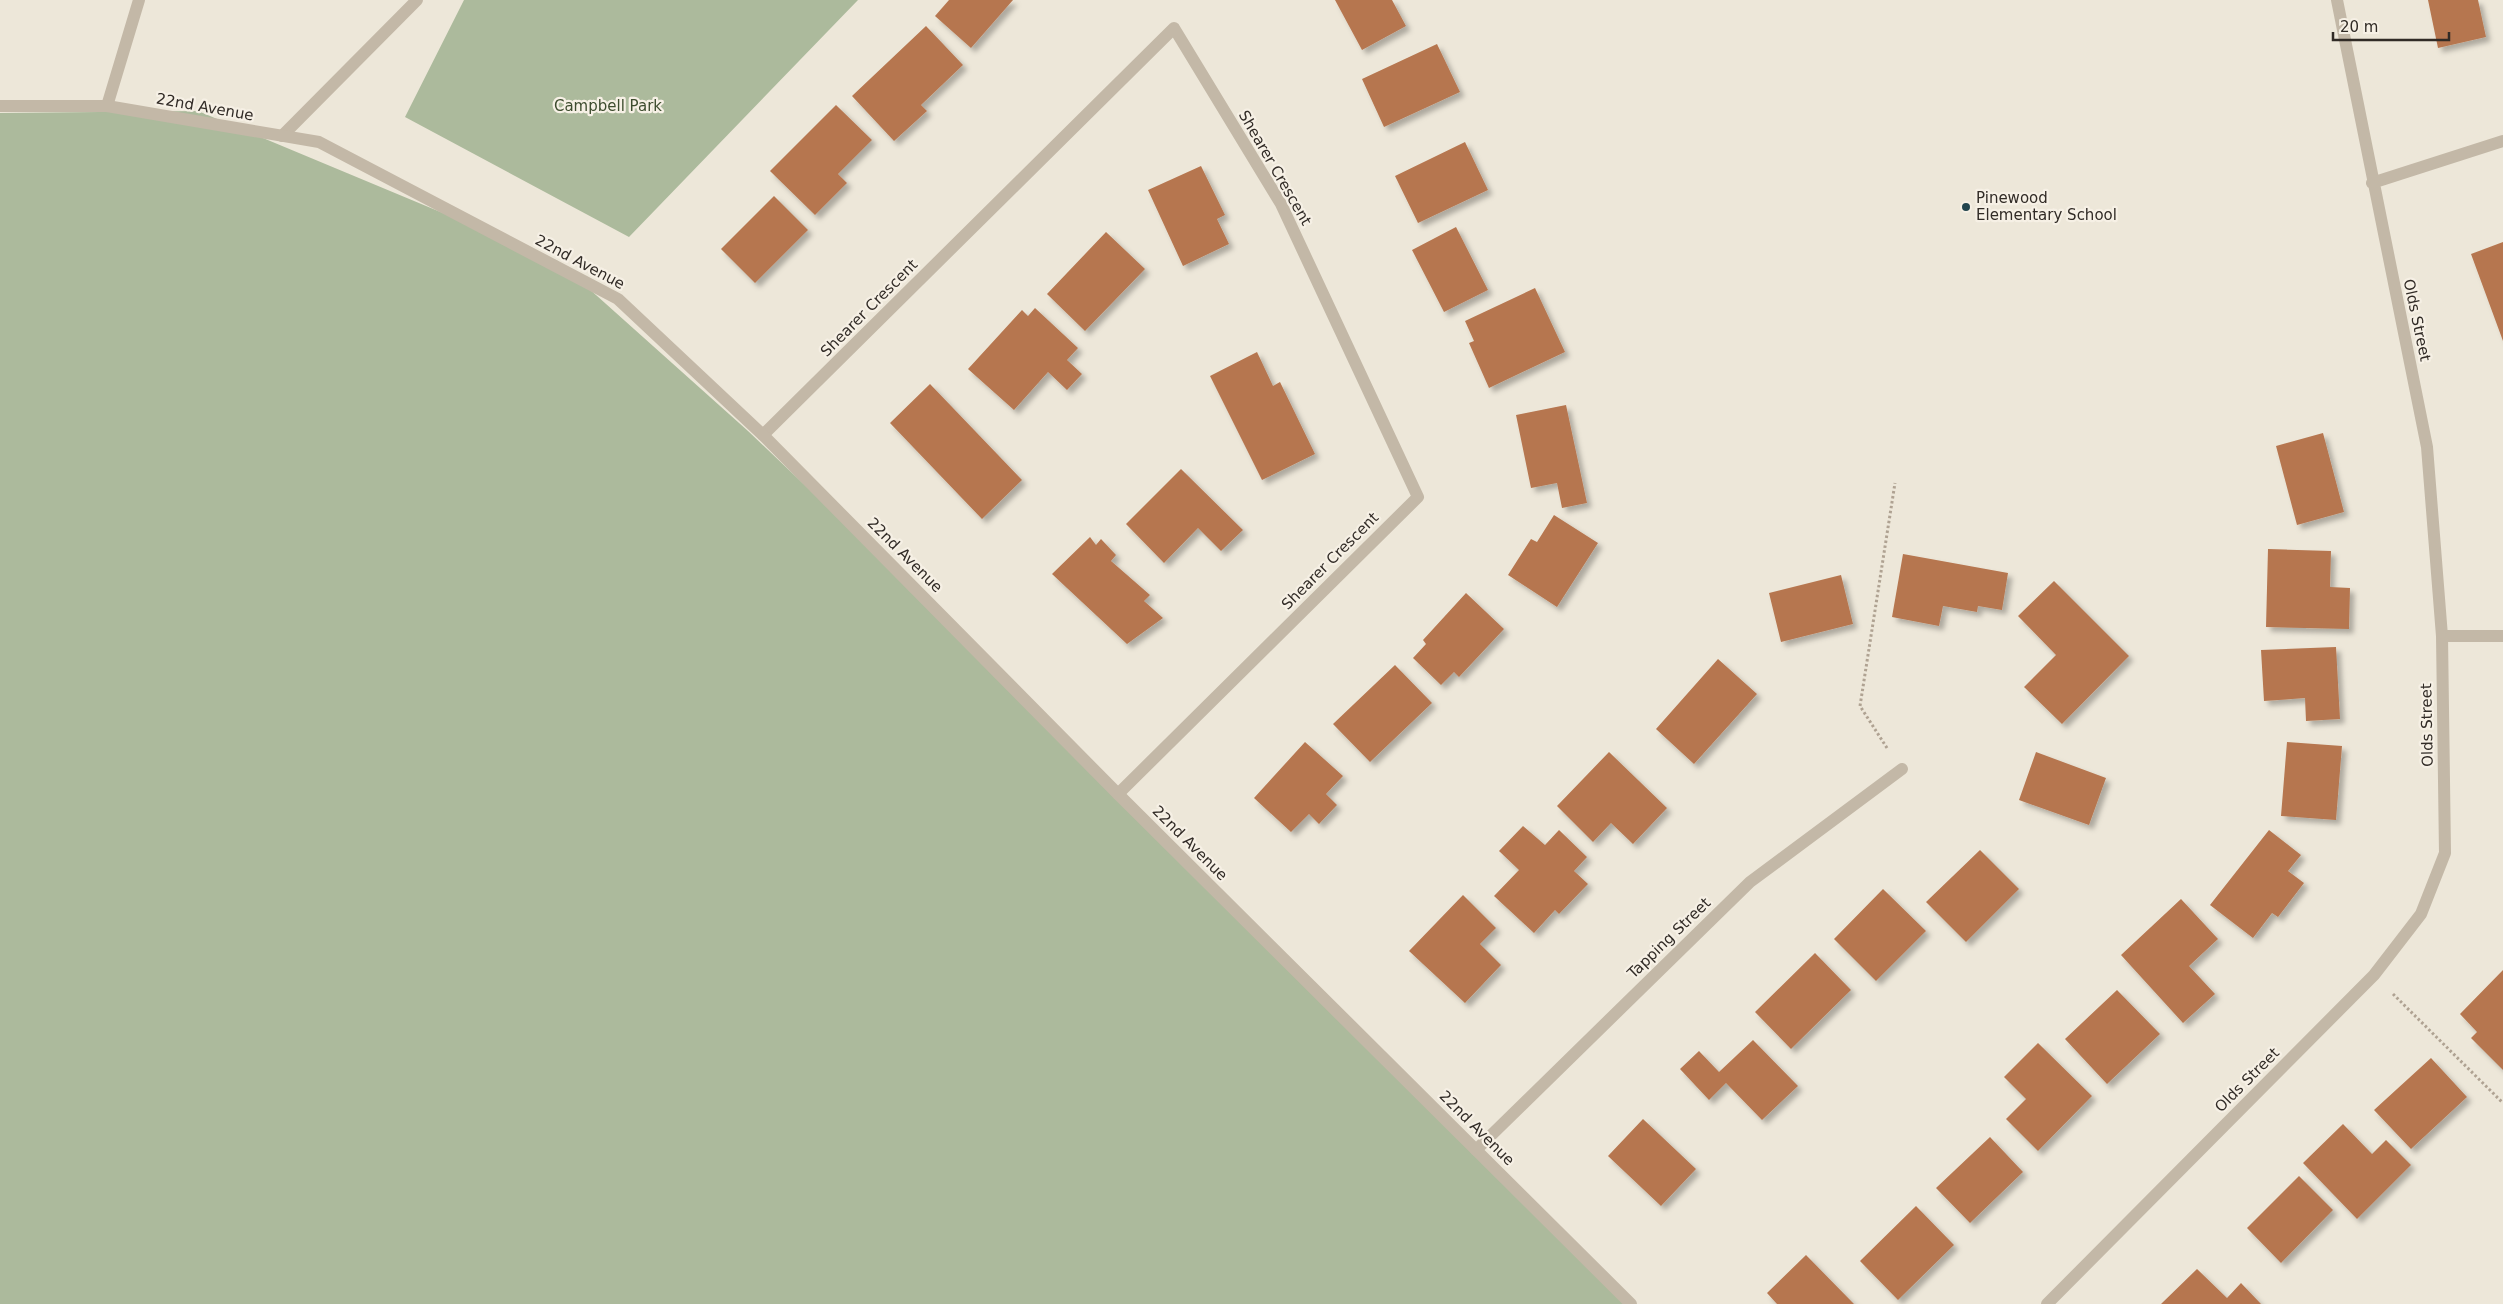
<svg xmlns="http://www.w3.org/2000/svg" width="2503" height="1304" font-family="'DejaVu Sans',sans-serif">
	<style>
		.green { fill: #acba9c }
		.building { fill: #b6764f; filter: url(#shadow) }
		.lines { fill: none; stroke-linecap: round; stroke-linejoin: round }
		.path { stroke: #afa292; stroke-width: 3; stroke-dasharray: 2.5 2.5; stroke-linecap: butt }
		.service { stroke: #c3b8a7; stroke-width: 12 }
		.minor { stroke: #c3b8a7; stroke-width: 12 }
		.tertiary { stroke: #c3b8a7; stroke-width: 12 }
		.poi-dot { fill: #22444d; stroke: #f6f0e5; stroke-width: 2 }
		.labels { text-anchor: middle; stroke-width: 4.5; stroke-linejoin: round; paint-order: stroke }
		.park-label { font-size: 15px; fill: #3d4c2e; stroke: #f6f0e5 }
		.street-label { font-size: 15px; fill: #312b26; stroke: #f6f0e5 }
		.poi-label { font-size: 15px; fill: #312b26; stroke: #f6f0e5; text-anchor: start }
	</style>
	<defs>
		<filter id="shadow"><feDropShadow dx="4.5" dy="4.5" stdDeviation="2.5" flood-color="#0004"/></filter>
	</defs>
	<rect width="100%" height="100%" fill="#ede7d9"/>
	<!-- green -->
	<path class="green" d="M464 0H858L629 237 405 117Z
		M198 111 558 261 748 431 897 573 1631 1304H0V113Z"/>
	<!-- building -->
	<path class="building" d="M949 0H1013L971 48 935 16Z
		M1335 0H1392L1406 26 1362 50Z
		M2428 0H2478L2486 37 2438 48Z
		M926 26 963 65 921 105 927 111 894 141 852 96Z
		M1437 44 1460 92 1384 127 1362 79Z
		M836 105 872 140 838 174 847 183 815 215 770 171Z
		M1465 142 1488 190 1418 223 1395 176Z
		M1201 166 1225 215 1217 219 1229 244 1183 266 1148 190Z
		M774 196 808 230 755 283 721 249Z
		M1456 227 1488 290 1444 312 1412 250Z
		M1106 232 1145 269 1085 331 1047 294Z
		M2503 242V341L2471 254Z
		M1535 288 1565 352 1489 388 1469 343 1474 341 1465 321Z
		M1035 308 1078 348 1067 360 1082 374 1067 390 1048 372 1014 410 968 369 1022 310 1028 316Z
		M1257 352 1273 386 1280 382 1315 454 1262 480 1210 376Z
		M930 384 1022 480 982 519 890 423Z
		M1566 405 1587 503 1562 508 1557 483 1531 488 1516 415Z
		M2323 433 2344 512 2297 525 2276 446Z
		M1181 469 1243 530 1221 551 1198 528 1164 563 1126 524Z
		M1554 515 1598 543 1557 607 1508 575 1531 539 1537 542Z
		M1090 537 1096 545 1101 539 1116 555 1111 561 1150 595 1144 601 1163 618 1127 644 1052 574Z
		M2268 549 2331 551 2330 587 2350 588 2349 629 2266 627Z
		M1903 554 2008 573 2002 610 1978 606 1977 612 1943 606 1939 626 1892 617Z
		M1841 575 1853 624 1781 642 1769 593Z
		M2054 581 2129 656 2062 724 2024 687 2056 655 2018 616Z
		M1466 593 1504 629 1459 677 1454 672 1441 685 1413 658 1426 644 1423 640Z
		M2336 647 2340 719 2306 721 2305 698 2264 701 2261 650Z
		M1718 659 1757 694 1694 764 1656 729Z
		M1395 665 1432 703 1370 762 1333 724Z
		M1305 742 1343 776 1326 794 1337 805 1319 824 1309 814 1291 832 1254 798Z
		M2287 742 2342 746 2336 820 2281 816Z
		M1609 752 1667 808 1633 844 1611 823 1593 842 1557 806Z
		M2036 752 2106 778 2089 825 2019 800Z
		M1523 826 1545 845 1559 830 1587 857 1574 871 1588 884 1559 914 1555 910 1534 933 1494 896 1519 870 1499 851Z
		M2269 830 2301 855 2288 871 2304 883 2278 917 2272 913 2253 938 2210 905Z
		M1980 850 2019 889 1966 942 1926 902Z
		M1883 889 1926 931 1876 981 1834 939Z
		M1463 895 1496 928 1480 944 1501 965 1465 1003 1409 951Z
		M2181 899 2218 939 2189 966 2215 994 2183 1023 2121 955Z
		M1815 953 1851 990 1791 1049 1755 1012Z
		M2503 970V1070L2471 1038 2477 1032 2460 1014Z
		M2117 990 2160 1034 2107 1084 2065 1039Z
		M1753 1040 1798 1086 1762 1120 1726 1083 1709 1100 1680 1069 1699 1051 1719 1072Z
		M2038 1043 2092 1096 2038 1151 2006 1119 2026 1099 2004 1077Z
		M2431 1058 2467 1097 2411 1149 2374 1110Z
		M1643 1119 1696 1169 1661 1206 1608 1156Z
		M2343 1124 2372 1154 2386 1140 2411 1165 2357 1219 2303 1163Z
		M1990 1137 2023 1172 1970 1223 1936 1188Z
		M2299 1176 2333 1210 2281 1263 2247 1228Z
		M1916 1206 1954 1245 1898 1300 1860 1261Z
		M1806 1255 1854 1304H1777L1767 1293Z
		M2197 1269 2227 1298 2241 1283 2261 1304H2161Z"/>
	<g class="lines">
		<!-- path -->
		<path class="path" d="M1887 748 1860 706 1895 483
			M2393 994 2503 1103"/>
		<!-- service -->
		<path class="service" d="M107 106 139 0
			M282 136 417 0"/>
		<!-- minor -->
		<path class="minor" d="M2372 183 2503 141
			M763 435 1174 28 1281 204 1418 497 1118 794
			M2442 636H2503
			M1476 1150 1750 882 1902 769
			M2047 1304 2374 975 2421 914 2445 853 2442 636 2427 447 2337 0"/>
		<!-- tertiary -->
		<path class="tertiary" d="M0 106H107L319 142 618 299 763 435 1118 794 1631 1304"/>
	</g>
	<!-- markers -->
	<circle class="poi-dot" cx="1966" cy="207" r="5"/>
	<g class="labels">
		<!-- park labels -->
		<g class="park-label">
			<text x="608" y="111">Campbell Park</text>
		</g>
		<!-- street labels -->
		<g class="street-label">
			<text transform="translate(205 107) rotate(10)" y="5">22nd Avenue</text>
			<text transform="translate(1275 168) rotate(60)" y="5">Shearer Crescent</text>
			<text transform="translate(580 262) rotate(28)" y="5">22nd Avenue</text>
			<text transform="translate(869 308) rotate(-45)" y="5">Shearer Crescent</text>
			<text transform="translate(2417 320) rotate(78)" y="5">Olds Street</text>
			<text transform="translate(905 555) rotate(45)" y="5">22nd Avenue</text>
			<text transform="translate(1330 561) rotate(-45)" y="5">Shearer Crescent</text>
			<text transform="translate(2427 725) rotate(-91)" y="5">Olds Street</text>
			<text transform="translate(1190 843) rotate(45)" y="5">22nd Avenue</text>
			<text transform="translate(1669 938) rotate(-44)" y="5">Tapping Street</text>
			<text transform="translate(2247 1080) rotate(-45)" y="5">Olds Street</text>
			<text transform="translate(1477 1128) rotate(45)" y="5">22nd Avenue</text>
		</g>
		<!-- poi labels -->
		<g class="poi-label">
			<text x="1976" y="203">Pinewood<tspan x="1976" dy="17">Elementary School</tspan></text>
		</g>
	</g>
	<!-- scale -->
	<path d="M2333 32v8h116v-8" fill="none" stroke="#312b26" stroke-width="2.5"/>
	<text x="2340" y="32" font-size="15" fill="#312b26" stroke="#f6f0e5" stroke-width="4" paint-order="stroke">20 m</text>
</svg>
